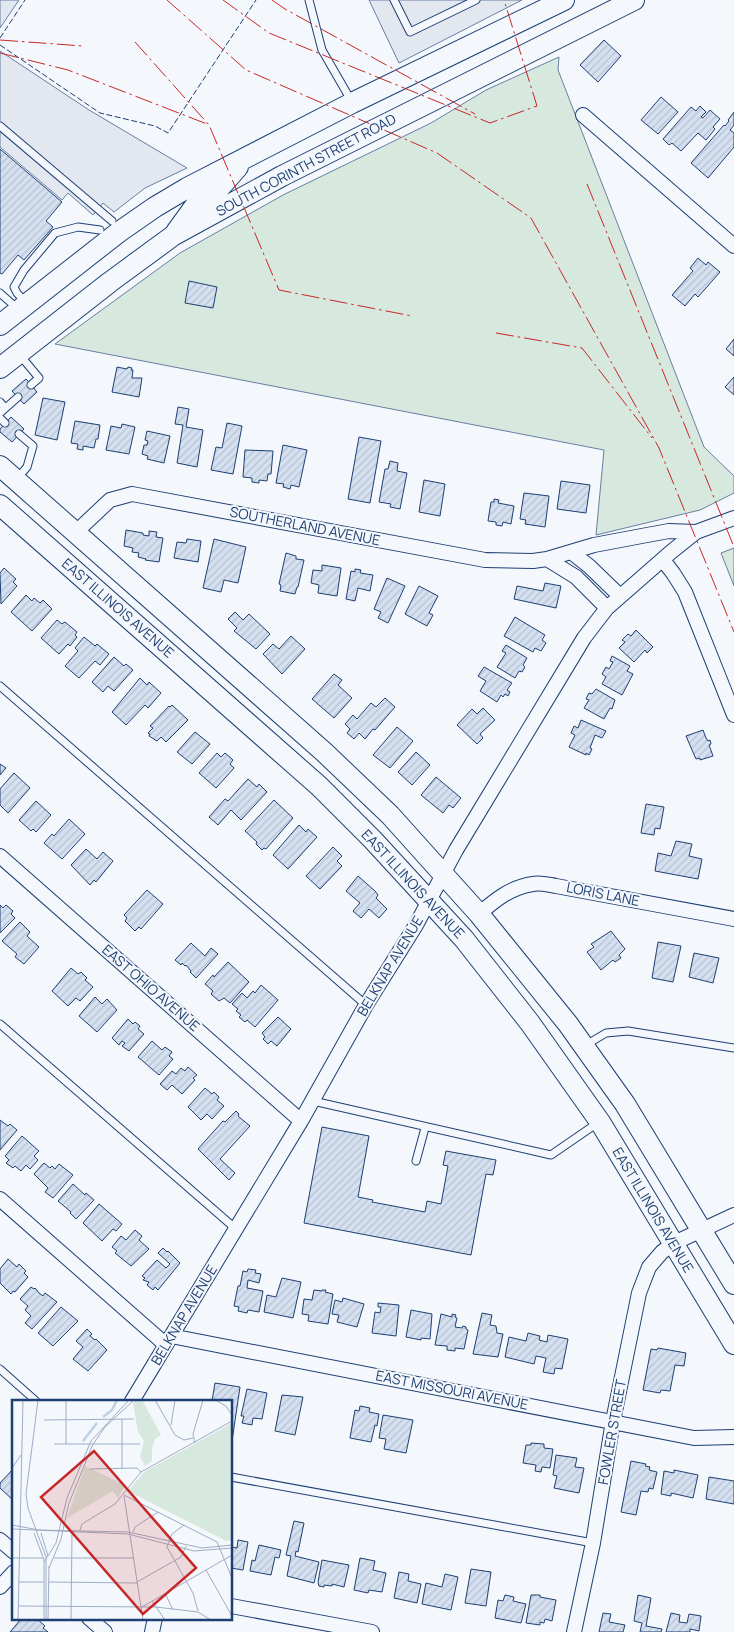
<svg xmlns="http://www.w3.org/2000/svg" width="734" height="1632" font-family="Manrope,sans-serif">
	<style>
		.grass { fill: #d7e8df; stroke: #687fa3 }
		.parking { fill: #e3e8f0; stroke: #687fa3 }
		.building { fill: url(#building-hatch); stroke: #1d3f73 }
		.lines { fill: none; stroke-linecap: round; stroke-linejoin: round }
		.service-casing { stroke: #1d3f73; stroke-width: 9 }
		.minor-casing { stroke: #1d3f73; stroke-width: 16 }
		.secondary-casing { stroke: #1d3f73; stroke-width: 22 }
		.service { stroke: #f4f7fb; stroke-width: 7 }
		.minor { stroke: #f4f7fb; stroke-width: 14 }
		.secondary { stroke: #f4f7fb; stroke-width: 20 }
		.fence { stroke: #1d3f73; stroke-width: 1; stroke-dasharray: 6 2.5; stroke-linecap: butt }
		.power { stroke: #c62828; stroke-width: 1; stroke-dasharray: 18 4 2.5 4; stroke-linecap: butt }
		.labels { text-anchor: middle; stroke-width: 4; stroke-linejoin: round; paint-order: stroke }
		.street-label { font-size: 14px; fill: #1d3f73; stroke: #f4f7fb }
		.inset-river { fill: none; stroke: #bed0e5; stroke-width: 2.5 }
		.inset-road { fill: none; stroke: #9eadc5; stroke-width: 1 }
		.view { fill: #c62828; fill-opacity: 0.15; stroke: #c62828; stroke-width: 2.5 }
		.inset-edge { fill: none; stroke: #1d3f73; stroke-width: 2.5 }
	</style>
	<defs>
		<pattern id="building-hatch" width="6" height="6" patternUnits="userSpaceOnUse" patternTransform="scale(1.25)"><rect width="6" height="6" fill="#d5e0f0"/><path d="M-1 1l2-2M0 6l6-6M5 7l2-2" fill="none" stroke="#b6c1d1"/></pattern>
	</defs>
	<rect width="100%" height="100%" fill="#f4f7fb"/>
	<!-- grass -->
	<path class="grass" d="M559 57 558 70 704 447 734 476V493L700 510 596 535 604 450 55 344 180 253 283 195 431 123 486 90Z
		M734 548V586L721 553Z"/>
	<!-- parking -->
	<path class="parking" d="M0 0H19L0 28Z
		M369 0H522L399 63Z
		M0 51 89 110 187 168 145 188 114 212 103 203 93 215 68 193 62 200 0 147Z"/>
	<!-- building -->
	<path class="building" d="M604 40 621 56 598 82 580 65Z
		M661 97 678 112 658 134 641 120Z
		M700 106 706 112 701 117 703 118 710 110 720 119 713 127 715 129 706 140 698 133 681 151 672 143 669 145 663 139 691 107 696 111Z
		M734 112V125L730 130 734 133V147L708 178 691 163 724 125 725 126 729 121 728 120Z
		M0 149 62 202 46 221 53 227 24 260 18 255 2 274 0 273Z
		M698 258 706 265 708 262 720 272 698 297 695 294 685 306 672 295 693 271 690 268Z
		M189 281 217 287 213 308 185 303Z
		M734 339V356L726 349Z
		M117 367 127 369 128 367 132 368 131 370H133L132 378H142L139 397 112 392Z
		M734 377V395L725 387Z
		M26 379 37 392 24 404 12 391Z
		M43 398 65 402 57 440 35 435Z
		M178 407 189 409 186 427 203 430 197 467 177 463 183 425 175 424Z
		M11 417 24 429 12 442 0 432V429Z
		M75 421 100 425 98 439H96L94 448 83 446V450L77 449 78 444 71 443Z
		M227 423 242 426 233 474 211 470 216 447 222 448Z
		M122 424 135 427 129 454 106 450 111 426 121 428Z
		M147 431 170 436 164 463 147 459 148 456 142 454 144 445H147L148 441 145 440Z
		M359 437 381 441 370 503 348 499Z
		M283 445 307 450 299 487 291 485 290 489 283 487 284 484 276 483Z
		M245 450 273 451 271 474H268L267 481 259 480V483L252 482V478L243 477Z
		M390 461 398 463 397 471 407 473 400 509 390 507 391 504 379 502 385 469H388Z
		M424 480 445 484 440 516 419 512Z
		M561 481 590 485 586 513 557 509Z
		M524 493 549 496 545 527 525 524 526 520 520 519Z
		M494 499 499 500 498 503 514 506 511 524 503 522 502 526 496 525V522L488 521 491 502H494Z
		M126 530 143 533V535L149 536V531L157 532 156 537 163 538 159 562 145 560 146 559 138 557 139 553 132 552 133 548 124 546Z
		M187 539 201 541 198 562 174 558 177 542 186 543Z
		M214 539 246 547 238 583 224 580 221 592 203 588Z
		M286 553 296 556V559L304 560 298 587H297L295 594 280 591 281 585 279 584Z
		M322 565 341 568 337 596 318 593 319 585 311 583 313 570 322 571Z
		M4 568 16 579 13 582 17 586 1 604 0 573Z
		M355 569 361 570 360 573 373 575 370 591 358 588 355 601 346 599 351 571 355 572Z
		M387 578 405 586 388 623 378 618 381 612 374 609Z
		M545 583 561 586 556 608 514 599 517 586 543 591Z
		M419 586 438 596 429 613 433 615 427 626 405 614Z
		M26 595 32 601 34 598 40 603 43 600 52 609 32 631 11 612Z
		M235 612 243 620 249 614 270 634 256 649 234 631 237 628 228 619Z
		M515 617 545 635 542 640 546 643 541 651 535 648 533 652 504 636Z
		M57 620 62 624 65 622 77 632 75 635 77 637 70 646 68 644 59 654 41 638Z
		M636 630 653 647 647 653 645 650 634 662 619 648 625 642 622 640 628 634 631 636Z
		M291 636 305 649 282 674 263 654 273 644 279 649Z
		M84 637 95 646 97 644 109 654 100 665 95 661 79 678 65 666 78 651 75 648Z
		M506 645 527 658 523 665 525 667 522 672 519 671 515 678 497 667 506 653 502 651Z
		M612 656 630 666 627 671 633 674 622 695 602 684 606 677 602 674 606 667 609 669 613 662 610 661Z
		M114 657 124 666 126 664 133 670 114 691 108 686 103 692 92 682Z
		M484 667 512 683 507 690 510 692 508 696 505 694 503 697 501 695 497 702 480 691 486 681 478 676Z
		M334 674 342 680 338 685 352 698 334 718 312 699Z
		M140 678 147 685 149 682 161 693 148 708 145 705 126 725 112 712Z
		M596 689 615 700 612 709 610 708 604 719 584 708 589 700 586 699 589 693 592 694Z
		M385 698 395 707 375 730 373 729 365 739 359 733 354 739 347 733 350 729 345 724 353 715 357 719 371 703 376 707Z
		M172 705 188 720 166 742 161 737 157 741 149 736 150 734 148 733 153 728 150 726 169 706 170 707Z
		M483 708 495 720 480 734 483 738 477 744 457 725 472 709 477 714Z
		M581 720 606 731 602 738 595 735 590 748 592 749 589 755 586 753V755L569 747 575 735 571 733 574 726 578 728Z
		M397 727 413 741 390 768 373 755Z
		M703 730 706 738 708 741 710 740 711 744 709 745 713 756 700 760V758L696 759 686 736Z
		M195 732 210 744 192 764 177 752Z
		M416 752 430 765 412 785 398 772Z
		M217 753 221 757 225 753 233 760 230 764 234 768 216 788 199 773Z
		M0 764 6 768 0 775Z
		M14 773 30 788 8 813 0 805V789Z
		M436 777 461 798 453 808 449 805 443 813 421 795Z
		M248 779 257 787 259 784 267 792 241 820 231 810 218 825 209 817 225 799 228 801Z
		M274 800 293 818 266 849 264 848 262 850 256 844 257 842 245 831Z
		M36 801 51 815 36 832 33 829 31 831 19 820Z
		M646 804 664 807 660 829 655 828 654 835 641 833Z
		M69 819 85 834 62 859 44 843 52 834 54 836Z
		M299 825 306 832 308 829 317 837 288 869 273 855Z
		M676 841 692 844 689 856 702 859 698 879 655 871 658 853 671 856Z
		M333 847 342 856 337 861 342 866 320 889 306 876Z
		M86 849 97 859 103 852 113 861 96 882 94 880 90 885 71 865Z
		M358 876 375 891 378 895 376 898 387 909 379 918 369 909 361 918 353 911 360 903 346 891Z
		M147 890 163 904 141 929 139 927 135 931 125 921 127 918 124 915Z
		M0 905 3 908 6 905 13 911 11 914 15 918 0 933Z
		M20 922 30 932 27 936 39 947 24 964 15 957 17 954 2 941Z
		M611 931 625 949 619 955 621 958 615 962 613 960 601 970 587 952 594 947 591 944Z
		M658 942 681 946 673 982 652 978Z
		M191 943 205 956 211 948 218 954 196 978 190 972 191 971 186 965 185 966 182 963 181 965 175 960Z
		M694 953 719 958 713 983 689 977Z
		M228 962 249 982 230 1003 224 998 219 1001 211 994 213 991 205 984 213 975 214 977Z
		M71 968 78 974 81 972 87 978 85 980 93 987 80 1001 76 998 68 1006 52 991Z
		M261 985 278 1000 255 1027 247 1020 245 1022 239 1017 241 1015 236 1011 238 1009 232 1004 242 993 247 998 253 991 255 993Z
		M95 997 102 1004 107 999 117 1010 97 1032 79 1016Z
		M278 1017 291 1029 277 1046 271 1041 268 1044 263 1039 265 1037 262 1033Z
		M128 1019 133 1024 135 1022 140 1026 138 1029 144 1034 129 1051 122 1046 125 1043 122 1041 119 1045 112 1038Z
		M152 1041 162 1050 165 1047 172 1052 169 1056 173 1059 159 1075 138 1057Z
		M188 1067 197 1075 193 1078 195 1080 182 1094 172 1085 167 1090 160 1084 172 1071 176 1074 181 1068 185 1071Z
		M205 1088 212 1094 214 1092 219 1097 217 1100 224 1106 212 1119 207 1114 201 1120 188 1107Z
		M236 1111 239 1114 238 1116 250 1126 220 1159 235 1173 229 1180 198 1149 223 1121 225 1122Z
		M0 1120 8 1126 10 1124 17 1130 0 1150Z
		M322 1127 369 1136 358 1197 373 1200 372 1202 425 1212 427 1201 441 1204 448 1166 443 1165 446 1151 496 1160 493 1175 486 1174 471 1255 304 1223Z
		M22 1136 39 1151 34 1156 38 1160 30 1169 26 1165 21 1171 15 1166 13 1168 6 1163 9 1160 5 1156Z
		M44 1163 50 1168 52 1166 55 1169 59 1164 73 1175 53 1198 45 1192 48 1188 34 1174Z
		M73 1184 85 1195 86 1193 94 1200 76 1219 70 1213 71 1212 58 1201Z
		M99 1204 122 1224 116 1231 113 1229 102 1241 83 1223Z
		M135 1230 142 1236 139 1240 149 1249 131 1266 115 1253 117 1251 112 1247 121 1236 126 1240Z
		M163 1248 167 1252 168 1251 180 1263 158 1290 155 1287 153 1290 147 1285 149 1282 143 1280 145 1278 142 1276 157 1260 166 1268 170 1264 158 1253Z
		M8 1259 17 1267 19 1264 26 1271 24 1273 28 1277 15 1292 13 1291 11 1294 0 1283V1269Z
		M248 1269 256 1270 255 1273 261 1274 259 1283 248 1280 247 1288 263 1291 259 1312 248 1310 247 1313 238 1311 239 1307 234 1306 238 1286H240L243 1271 247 1272Z
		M282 1278 301 1282 293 1318 264 1312 267 1295 276 1297Z
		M31 1287 34 1289 35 1288 39 1293 43 1296 45 1293 57 1302 32 1329 25 1323 31 1316 25 1310 28 1306 20 1299Z
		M314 1290 322 1291V1290H326L325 1292 333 1294 328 1324 308 1321 309 1315 302 1314 304 1299 312 1300Z
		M343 1298 364 1304 357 1327 337 1322 339 1315 332 1314 335 1300 342 1302Z
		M378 1303 399 1305 396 1336 372 1333 375 1312 380 1313 381 1307H378Z
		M61 1307 78 1321 53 1346 38 1333Z
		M411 1310 432 1314 430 1339 421 1338V1340L406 1337Z
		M482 1313 492 1315 490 1325 496 1326 497 1333 503 1334 498 1357 473 1354Z
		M441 1314 452 1317V1314L456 1315 455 1317 457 1318 455 1327 462 1328 463 1326 466 1327V1329L468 1330 464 1349 455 1348V1351L447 1350V1346L435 1345Z
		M87 1329 92 1334 90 1336 95 1340 96 1339 107 1350 88 1371 73 1359 83 1347 76 1341Z
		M528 1333 540 1336 539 1340 547 1342 548 1335 568 1339 562 1369 555 1368 554 1374 543 1372 546 1358 536 1356 534 1364 505 1357 509 1337 526 1341Z
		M658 1348 686 1353 684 1366 675 1365 670 1391 661 1390 660 1393 643 1390 651 1349 657 1350Z
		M215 1383 240 1387 232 1441 231 1401H212Z
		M247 1389 267 1393 262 1419 253 1418 252 1425 242 1423 244 1416H241Z
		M282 1395 303 1397 295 1435 275 1431Z
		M360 1406 370 1408 369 1412 379 1414 377 1426 375 1425 371 1442 350 1438 355 1410 359 1411Z
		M383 1415 413 1420 406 1453 384 1449 386 1439 379 1438Z
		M531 1443 544 1444V1448L553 1449 550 1468 542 1467 541 1472 535 1471 536 1465 523 1463 526 1445H531Z
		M556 1455 577 1458 575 1467 584 1468 579 1493 554 1488 557 1476 553 1475Z
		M631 1461 646 1464 645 1466 650 1467 649 1470 657 1472 653 1489 649 1488 648 1492 641 1491 636 1515 621 1512Z
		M14 1468V1501L0 1488V1483Z
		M674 1470 698 1475 693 1498 671 1493V1496L661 1494 664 1471 674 1473Z
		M709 1477 734 1481V1504L706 1499Z
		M294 1521 304 1523 298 1552 296 1551 295 1556 319 1562 314 1583 287 1576 291 1556 286 1555Z
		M238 1540 248 1542 243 1570 231 1568V1547L237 1548Z
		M259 1545 281 1550 279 1558 275 1557 271 1575 250 1571 252 1560 255 1561Z
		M360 1558 375 1561 373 1570 386 1573 382 1592 369 1590 368 1593 354 1590Z
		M322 1560 349 1565 344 1587 332 1584V1586L324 1585V1587L319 1586 318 1582Z
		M471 1569 491 1572 486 1606 465 1603Z
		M399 1572 409 1574 408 1581 421 1584 417 1603 394 1598Z
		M445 1574 458 1577 451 1610 422 1604 426 1583 442 1587Z
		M505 1595 514 1597 513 1601 526 1604 521 1623 495 1618 498 1600 503 1601Z
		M531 1595H540V1597L556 1600 552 1621 545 1619 544 1623 540 1622V1625L526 1623Z
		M638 1595 651 1598 646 1626 662 1629 661 1632H640L642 1623 634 1621Z
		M603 1613 611 1614 609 1622 625 1625 623 1632H599Z
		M671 1613 680 1615 679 1622 687 1623 689 1614 701 1616 699 1631 690 1629V1632H666Z
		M22 1618 25 1621 28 1618H36L45 1626 43 1628 48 1632H10Z"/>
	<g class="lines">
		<defs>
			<path id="service" d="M309 0 322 50 352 102
				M394 0 410 32 476 0
				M0 126 112 221
				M0 293 19 310
				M26 303 17 293 14 287 24 270 55 233 78 227 100 230
				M19 354 39 378 31 385
				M0 402 5 408
				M0 413 18 397
				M0 418 5 423
				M16 480 27 467 33 446 19 434
				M0 686 366 1005
				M0 1024 236 1229
				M584 1046 606 1033 628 1031 734 1048
				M313 1101 551 1155 599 1122
				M416 1161 425 1128
				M0 1369 36 1401
				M231 1477 593 1543"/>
			<path id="minor" d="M583 115 734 246
				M75 533 110 500 132 494 485 560 533 561 547 559 594 545 647 535 669 531 696 532 734 518
				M571 552 589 566 620 596
				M547 559 576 577 607 608
				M663 560 673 573 685 592 734 715
				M0 856 301 1121
				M479 914C495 900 511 887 533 884 540 882 549 885 556 886L734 919
				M0 1199 166 1345
				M171 1336 694 1438 734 1437
				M132 1401 301 1121 366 1005 416 925 456 850 584 638 607 608 671 552 696 532
				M0 1540 14 1552
				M0 1587 14 1572
				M231 1606 372 1632
				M89 1618 105 1632
				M152 1632 155 1618
				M574 1632 593 1543 613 1421 639 1293 649 1267 662 1252 674 1243 734 1215"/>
			<path id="secondary" d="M176 232 197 203 215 193 238 167
				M0 325 119 232 155 207 187 188 352 103 564 0
				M0 368 110 282 174 235 282 176 634 0
				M0 466 324 752 390 815 479 914 568 1024 625 1104 734 1284
				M0 505 319 786 373 840 464 939 530 1023 600 1122 734 1344"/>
		</defs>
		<!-- service casing -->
		<use href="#service" class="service-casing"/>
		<!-- minor casing -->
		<use href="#minor" class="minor-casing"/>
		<!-- secondary casing -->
		<use href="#secondary" class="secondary-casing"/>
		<!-- service -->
		<use href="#service" class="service"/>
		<!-- minor -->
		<use href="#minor" class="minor"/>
		<!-- secondary -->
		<use href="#secondary" class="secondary"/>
		<!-- fence -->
		<path class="fence" d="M0 38 25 0
			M0 45 100 113 155 126 168 133 256 0"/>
		<!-- power -->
		<path class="power" d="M167 0 246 70 437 153 531 218 659 448 734 632
			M223 0 269 33 490 123 537 106 504 0
			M272 0 285 9 475 114
			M0 40 83 46
			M135 42 209 125 279 290 412 316
			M0 53 68 70 207 124
			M587 184 734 547
			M496 333 582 348 652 438"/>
	</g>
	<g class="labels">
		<!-- street labels -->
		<g class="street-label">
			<text transform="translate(306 165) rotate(-28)" y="5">SOUTH CORINTH STREET ROAD</text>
			<text transform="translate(305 526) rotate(11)" y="5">SOUTHERLAND AVENUE</text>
			<text transform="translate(118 608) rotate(41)" y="5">EAST ILLINOIS AVENUE</text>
			<text transform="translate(413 884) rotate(47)" y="5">EAST ILLINOIS AVENUE</text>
			<text transform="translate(603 894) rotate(11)" y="5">LORIS LANE</text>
			<text transform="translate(390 966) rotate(-59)" y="5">BELKNAP AVENUE</text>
			<text transform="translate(151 988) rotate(41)" y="5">EAST OHIO AVENUE</text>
			<text transform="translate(653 1210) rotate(59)" y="5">EAST ILLINOIS AVENUE</text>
			<text transform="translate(184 1315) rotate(-59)" y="5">BELKNAP AVENUE</text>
			<text transform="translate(452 1390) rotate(11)" y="5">EAST MISSOURI AVENUE</text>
			<text transform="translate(612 1432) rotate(-80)" y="5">FOWLER STREET</text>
		</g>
	</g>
	<!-- overview -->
	<g transform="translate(12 1400)">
		<rect width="220" height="220" fill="#f4f7fb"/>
		<path d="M220 23V140L214 141 116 91 132 72ZM73 66 113 85 106 98 101 91 55 118Z" fill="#d7e8df"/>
		<path d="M125 0H130L149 35 143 39 140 48V61L133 66 128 57 132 41 126 32 121 3Z" fill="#d7e8df"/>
		<path class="inset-river" d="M91 17 100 10 105 0M71 41 85 23"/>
		<path class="inset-road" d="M26 0 14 94 16 108 34 157V220M143 0 163 35 172 40 181 38M203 0 214 6 220 15M32 20 122 19M159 25 163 0M183 43 181 34 191 0M42 44H128M54 44V0M0 68 9 55M110 68V19M78 69 125 68 129 72M112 95 205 142 220 178M112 96 131 220M0 125 27 130 116 132 190 148 220 145M172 125 160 134 155 147 181 193 186 211M0 129 116 134 182 151 220 148M68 130 70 124 103 104 129 72 220 21M121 132 123 127 146 112M22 133 32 160V220M29 133 36 156M0 158H31M42 158H121M32 162 44 143 55 98 79 41 117 0M37 168 49 139 57 103 81 44 93 27 122 0M194 170 220 216M6 182H32M37 182 125 183M125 182 169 157 174 146M153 193 161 210M140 201 153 220M6 206 144 207 186 212 199 220M130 207 220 155M6 220 11 0M36 220 37 166M59 220 60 133"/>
		<path class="view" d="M82 51 184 168 131 214 29 97Z"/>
		<rect width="220" height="220" class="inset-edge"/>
	</g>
</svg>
